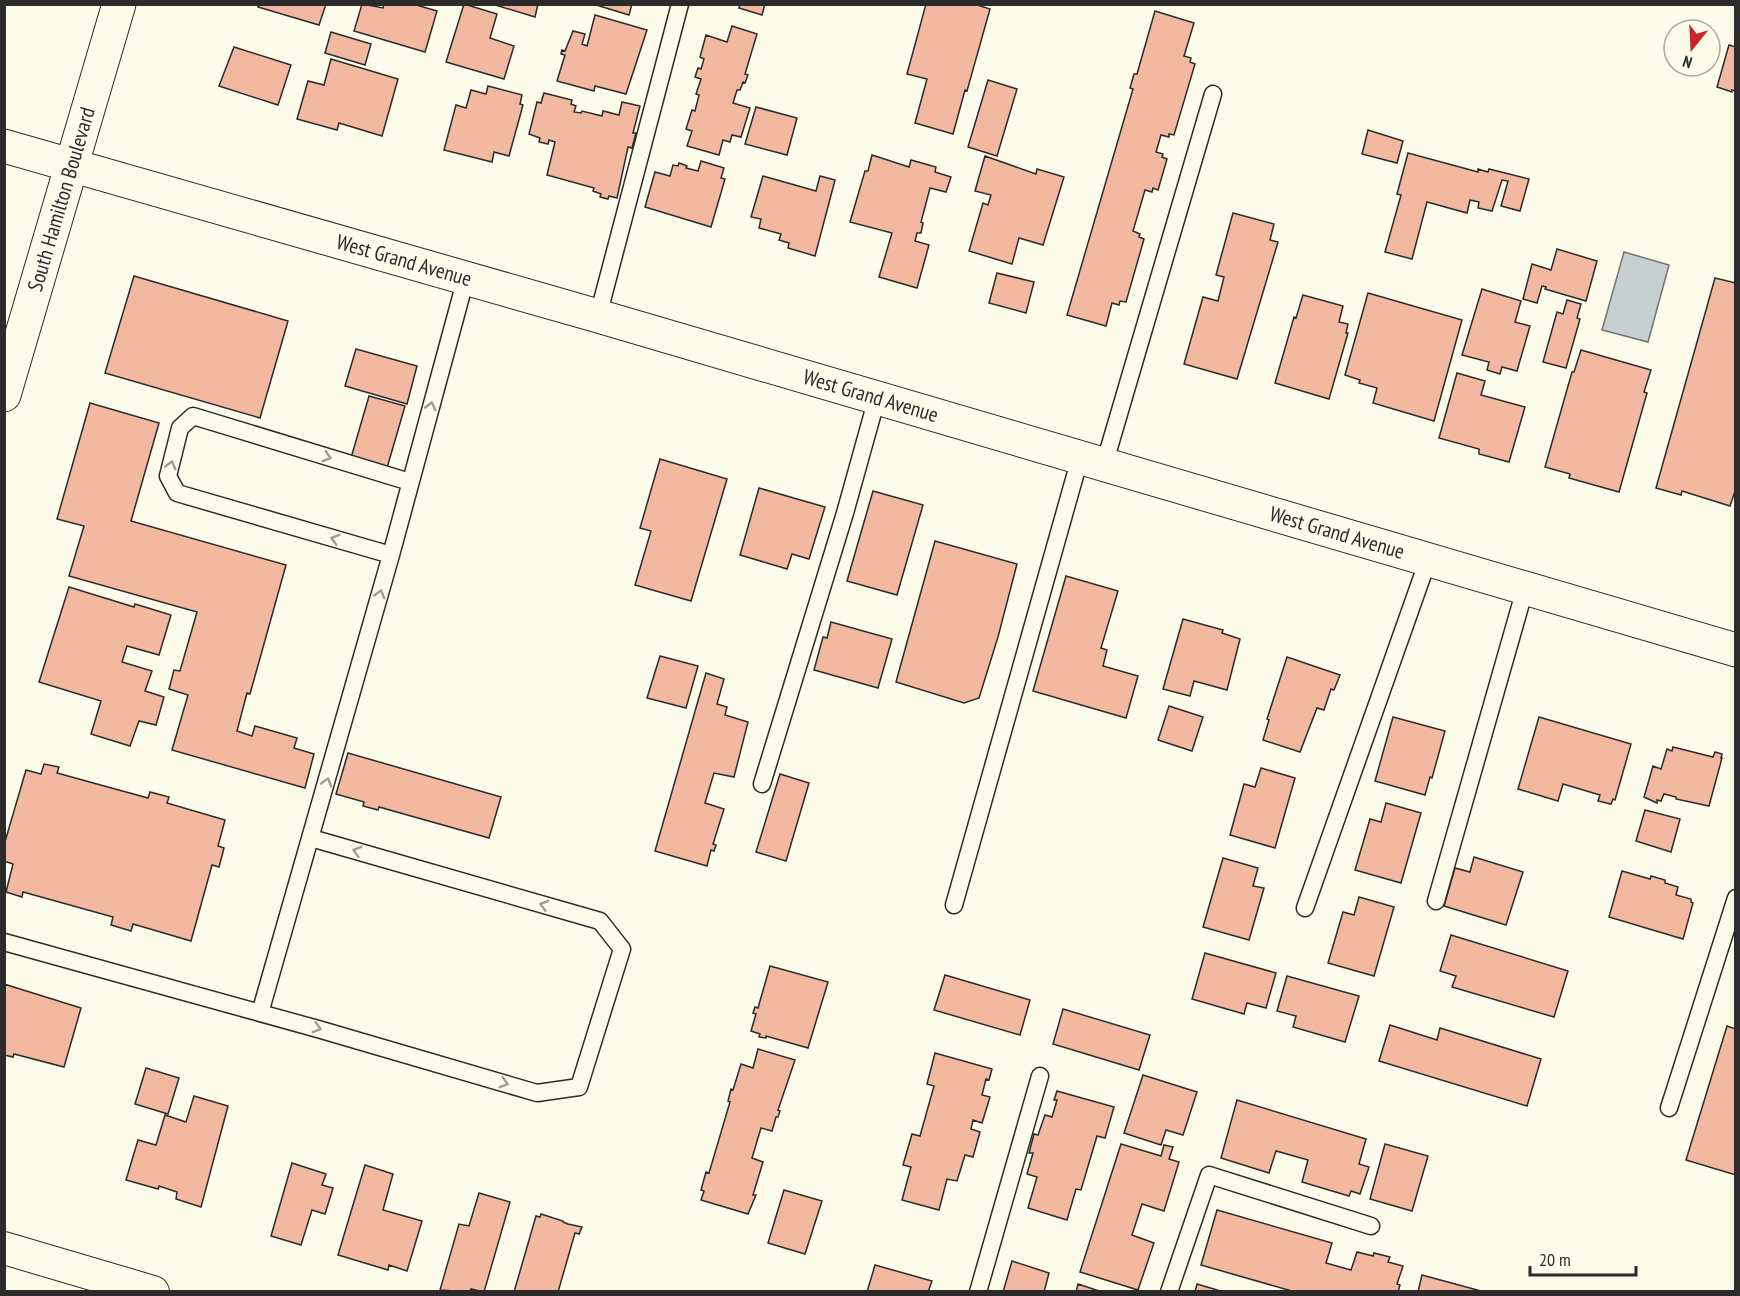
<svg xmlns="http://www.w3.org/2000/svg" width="1740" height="1296" font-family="'PT Sans Narrow',sans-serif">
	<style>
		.water { fill: #c7d0d0; stroke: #74746e; stroke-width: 1.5 }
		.building { fill: #f2b8a0; stroke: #2b2b2b; stroke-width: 1.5 }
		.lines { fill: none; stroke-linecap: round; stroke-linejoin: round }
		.lane-casing { stroke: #2b2b2b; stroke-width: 19 }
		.street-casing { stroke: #2b2b2b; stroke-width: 34 }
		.secondary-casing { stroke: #2b2b2b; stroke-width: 35 }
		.lane { stroke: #fdfbea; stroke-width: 16 }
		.street { stroke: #fdfbea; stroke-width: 32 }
		.secondary { stroke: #fdfbea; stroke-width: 33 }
		.oneway { stroke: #9e9d94 }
		.labels { text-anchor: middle; stroke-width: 4.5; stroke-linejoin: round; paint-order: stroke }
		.street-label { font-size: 21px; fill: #2b2b2b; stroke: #fdfbea }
	</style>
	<rect width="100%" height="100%" fill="#fdfbea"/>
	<!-- water -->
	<path class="water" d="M1624 252 1669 265 1648 342 1602 330Z"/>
	<!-- building -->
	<path class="building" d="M259 4H326L319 25 258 7Z
		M362 4 383 8 384 4H413L437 11 425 52 354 31Z
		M464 4 497 14 490 38 514 46 504 79 446 62Z
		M492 4H538L535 17Z
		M593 4H632L629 15Z
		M740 4H765L762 15 739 8Z
		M926 4H974L990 9 967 91 965 90 953 134 915 123 927 79 907 74Z
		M1155 11 1194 23 1184 56 1191 58 1190 62 1195 64 1174 135 1169 134V137L1161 135 1156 152 1163 154 1162 157 1167 159 1158 190 1153 188 1152 192 1145 190 1133 231 1140 234 1139 237 1144 239 1126 302 1120 301 1119 305 1112 303 1106 326 1067 315 1133 89 1130 88 1134 74H1137Z
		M595 15 647 30 626 94 595 86 594 91 557 81 565 55 561 54 562 50 565 51 573 31 585 34 582 44 587 46Z
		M732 26 757 34 745 74 748 75 745 83 743 82 740 90H737L733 103 750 108 741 137 732 135 730 142 723 140 719 155 687 146 692 131 686 129 692 110 695 111 699 95 696 94 701 79 695 77 698 68 701 69 704 59 700 57 706 35 727 42Z
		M331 32 371 44 365 65 325 53Z
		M1729 45 1736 47V91L1732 90V92L1717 87Z
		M234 47 291 65 278 105 219 86Z
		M331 59 398 79 382 136 339 123 337 130 297 119 308 81 324 85Z
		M988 80 1017 89 997 156 968 147Z
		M488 86 522 95 520 104 523 105 509 156 494 152 492 162 444 150 456 105 466 108 471 90 486 94Z
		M544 93 572 100 571 104 576 106 574 112 581 113 582 111 602 116 603 111 619 115 622 102 640 106 633 133H636L632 148 628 147 617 198 609 196 608 199 600 197 601 194 593 191 594 188 547 175 555 142 549 140 548 144 539 142 540 138 529 134 537 102 541 103Z
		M756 107 797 118 787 155 745 144Z
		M1368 130 1403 141 1397 163 1362 154Z
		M1408 153 1478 172V169L1488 172 1489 169 1529 179 1520 211 1501 206 1508 181 1502 180 1492 211 1478 208 1479 202 1470 200 1467 213 1427 202 1412 259 1385 252 1401 195 1397 194Z
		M872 155 909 167 911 160 936 167 935 172 951 177 946 192 930 188 921 222 923 223 921 233H917L915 241 929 245 917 288 879 277 892 233 850 222 865 171H868Z
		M985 156 1036 174 1037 169 1064 177 1043 245 1019 238 1012 264 969 251 983 203 988 205 991 195 975 191Z
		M701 161 724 168 721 178 725 179 711 227 645 207 655 172 670 176 673 165 678 166 679 163 687 166 686 168 698 171Z
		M763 176 816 191 820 176 835 180 815 256 788 248 789 243 779 240 781 234 759 228 761 219 751 217Z
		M1233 213 1274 224 1270 240 1278 242 1237 379 1184 364 1203 297 1218 301 1224 277 1216 275Z
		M1557 249 1597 261 1586 301 1545 289 1546 287 1542 286 1537 303 1523 299 1532 264 1551 270Z
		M997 273 1034 282 1026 313 989 303Z
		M134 276 288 321 260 418 105 373Z
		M1715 278 1736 283V488L1730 506 1682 491 1681 495 1656 488Z
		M1482 289 1521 301 1515 322 1530 326 1517 371 1502 367 1500 374 1487 370 1489 362 1462 355Z
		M1368 293 1462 320 1434 421 1373 403 1377 388 1359 383 1360 380 1345 375Z
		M1303 295 1343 306 1339 322 1348 324 1346 333H1348L1329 399 1275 383 1294 317 1296 318Z
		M1567 300 1581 304 1577 318 1580 319 1566 368 1543 362 1557 312 1563 314Z
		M356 349 417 366 407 404 345 386Z
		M1581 350 1651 370 1644 392 1647 393 1619 492 1569 478 1570 474 1545 467 1572 372H1574Z
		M1457 373 1485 381 1481 395 1525 407 1509 462 1479 454V449L1439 438Z
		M369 396 405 406 387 468 351 458Z
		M90 403 159 423 131 521 286 565 250 694 247 693 237 731 252 736 255 726 297 738 294 748 314 754 305 788 172 750 188 695 169 689 174 670 180 671 197 612 69 576 84 526 57 519Z
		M660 459 727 479 691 601 635 585 651 531 640 528Z
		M759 488 825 507 809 559 792 554 787 569 740 555Z
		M873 491 923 505 897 595 847 581Z
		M935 541 1017 564 998 637 979 698 964 703 896 682Z
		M1066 576 1118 591 1101 648 1107 650 1103 666 1138 676 1126 718 1033 691Z
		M69 587 134 607 135 604 171 615 159 655 127 646 122 662 152 671 145 691 164 697 156 725 139 721 130 746 91 734 101 701 39 682Z
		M1183 619 1223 630 1222 633 1240 639 1227 690 1194 681 1190 696 1163 689Z
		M831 622 892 639 878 688 814 670 823 637 827 638Z
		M660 656 698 666 686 708 647 698Z
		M1287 657 1340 675 1334 690 1331 689 1324 710 1317 708 1300 752 1263 740 1269 720 1267 719Z
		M706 673 724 679 717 704 727 707 725 715 748 722 734 777 714 773 705 803 724 809 713 844 716 845 714 851 711 850 707 866 655 851Z
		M1169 706 1203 717 1192 751 1158 740Z
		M1393 717 1445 731 1432 778 1430 777 1425 795 1375 781Z
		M1539 717 1631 744 1615 800 1613 799 1611 804 1598 801 1600 795 1563 784 1558 801 1518 789Z
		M1673 747 1713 757 1715 752 1722 754 1721 758H1722L1709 806 1676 799V797L1664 794 1661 801 1657 800V803L1644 797 1653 766 1661 769 1667 749 1672 751Z
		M348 753 501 797 489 838 379 807 378 810 363 806 364 802 336 794Z
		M44 764 59 767 57 773 148 798 150 792 169 797 167 803 225 820 218 846 224 848 219 867 212 865 191 941 133 924 131 931 111 925 113 917 23 892 22 897 6 892 13 864 4 861V845L26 770 41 774Z
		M1261 768 1295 778 1275 848 1230 835 1244 784 1255 787Z
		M780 774 809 783 786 861 756 852Z
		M1386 803 1421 813 1401 883 1355 870 1370 819 1381 822Z
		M1645 810 1680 819 1671 852 1636 841Z
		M1474 857 1523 872 1506 925 1444 906 1455 868 1470 872Z
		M1223 858 1258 868 1253 886 1264 888 1249 940 1203 927Z
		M1622 871 1650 879 1651 876 1665 880V883L1678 887 1676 895 1691 899V902L1693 903 1683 939 1609 917Z
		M1359 897 1394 907 1374 976 1328 963 1343 912 1354 915Z
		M1451 935 1568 971 1554 1017 1452 987 1456 976 1440 971Z
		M1205 953 1276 973 1266 1008 1247 1003 1244 1014 1192 999Z
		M770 966 828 982 808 1048 766 1036V1038L759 1037 760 1034 751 1031 756 1014 753 1013 755 1007 758 1008Z
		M945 975 1030 1000 1020 1035 934 1010Z
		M1287 976 1359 996 1345 1042 1293 1027 1296 1016 1277 1011Z
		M4 984 81 1008 64 1067 14 1054 13 1057 4 1055Z
		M1063 1009 1150 1035 1139 1070 1053 1044Z
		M1390 1025 1437 1040 1440 1028 1541 1059 1527 1106 1379 1061Z
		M1727 1026 1736 1029V1175L1686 1160Z
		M758 1049 795 1060 778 1110 780 1111 778 1117H776L772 1131 761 1128 752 1158 763 1162 753 1195H756L748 1214 701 1200 704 1191 701 1190 706 1172 709 1173 730 1102 728 1101 731 1089 733 1090 741 1064 753 1068Z
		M935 1053 992 1069 989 1080 986 1079 982 1095 990 1097 982 1123 973 1120 971 1129 980 1132 973 1157 965 1155 957 1181 947 1179 939 1210 902 1200 911 1167 903 1165 912 1134 920 1136 934 1086 927 1084Z
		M146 1068 179 1078 168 1114 135 1104Z
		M1143 1075 1197 1092 1183 1135 1166 1130 1161 1145 1124 1133Z
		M1057 1091 1114 1107 1105 1138 1097 1136 1081 1190 1076 1189 1067 1220 1028 1208 1037 1177 1027 1174 1033 1153H1029L1034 1134 1038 1135 1045 1115 1052 1117 1057 1100H1054Z
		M194 1096 228 1106 201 1207 176 1199 177 1192 159 1186 158 1189 126 1180 138 1140 156 1145 165 1115 186 1122Z
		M1237 1100 1366 1139 1359 1164 1369 1167 1360 1194 1351 1191 1349 1196 1302 1182 1308 1160 1276 1151 1269 1173 1221 1158Z
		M1121 1144 1161 1156 1164 1145 1173 1147 1169 1159 1179 1162 1164 1211 1142 1204 1132 1235 1154 1243 1138 1290 1080 1272Z
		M1385 1144 1428 1156 1412 1211 1370 1199Z
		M292 1163 326 1174 322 1185 333 1188 325 1214 312 1210 301 1245 271 1236Z
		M365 1165 393 1174 383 1210 422 1221 407 1271 389 1265 388 1270 338 1255Z
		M784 1190 822 1201 805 1254 768 1243Z
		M479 1193 510 1202 484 1292 471 1289 470 1292 440 1290 459 1224 469 1226Z
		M1217 1210 1332 1243 1326 1263 1351 1270 1357 1252 1373 1256 1374 1253 1390 1257 1388 1262 1403 1266 1397 1284 1400 1285 1398 1292H1295L1201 1265Z
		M541 1214 563 1221V1222L568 1224 582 1227 579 1234 575 1233 558 1292H514L536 1216 540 1217Z
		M1012 1261 1049 1273 1044 1292H1003Z
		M875 1265 932 1281 928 1292H867Z
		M1422 1275 1481 1291 1418 1292Z
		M1078 1284 1102 1292H1076Z
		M1197 1284 1224 1292H1195Z"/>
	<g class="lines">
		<defs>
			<path id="lane" d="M598 316 680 4
				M1104 465 1213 94
				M391 555 177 493 168 476 180 428 193 416 410 482
				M762 784 845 513 877 398
				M1436 901 1525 589
				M954 905 1080 458
				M1305 908 1428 560
				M4 942 318 1029 537 1093 579 1087 622 949 600 921 311 838
				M260 1013 391 555 466 278
				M1669 1108 1736 898
				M978 1292 1040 1076
				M1169 1292 1209 1175 1371 1226"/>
			<path id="street" d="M4 1248 153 1292"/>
			<g id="secondary">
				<path id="s1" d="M4 146 598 316 1736 650"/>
				<path id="s2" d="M4 395 119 4"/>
			</g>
		</defs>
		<!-- lane casing -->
		<use href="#lane" class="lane-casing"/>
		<!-- street casing -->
		<use href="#street" class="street-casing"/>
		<!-- secondary casing -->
		<use href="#secondary" class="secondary-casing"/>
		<!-- lane -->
		<use href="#lane" class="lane"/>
		<!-- street -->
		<use href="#street" class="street"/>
		<!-- secondary -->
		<use href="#secondary" class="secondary"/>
	</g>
	<!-- one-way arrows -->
	<defs><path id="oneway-chevron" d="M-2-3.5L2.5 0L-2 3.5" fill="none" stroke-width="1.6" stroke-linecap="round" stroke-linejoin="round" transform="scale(1.5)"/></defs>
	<g class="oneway">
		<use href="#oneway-chevron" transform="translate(431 406) rotate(-75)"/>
		<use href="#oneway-chevron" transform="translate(327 457) rotate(17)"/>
		<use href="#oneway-chevron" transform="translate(171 465) rotate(-76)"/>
		<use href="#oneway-chevron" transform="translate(335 539) rotate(-164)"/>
		<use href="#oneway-chevron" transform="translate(380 594) rotate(-74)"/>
		<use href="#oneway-chevron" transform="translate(327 782) rotate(-74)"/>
		<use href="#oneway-chevron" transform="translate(357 851) rotate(-164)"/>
		<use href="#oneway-chevron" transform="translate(544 905) rotate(-164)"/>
		<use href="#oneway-chevron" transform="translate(317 1028) rotate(16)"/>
		<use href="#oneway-chevron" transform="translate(504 1083) rotate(16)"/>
	</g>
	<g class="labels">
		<!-- street labels -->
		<g class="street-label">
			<text dy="7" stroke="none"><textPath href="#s2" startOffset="204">South Hamilton Boulevard</textPath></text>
			<text dy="7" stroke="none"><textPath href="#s1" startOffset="416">West Grand Avenue</textPath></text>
			<text dy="7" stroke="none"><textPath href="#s1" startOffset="902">West Grand Avenue</textPath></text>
			<text dy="7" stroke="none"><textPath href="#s1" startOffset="1388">West Grand Avenue</textPath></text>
		</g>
	</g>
	<!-- border -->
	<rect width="1740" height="1296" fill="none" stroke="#2b2b2b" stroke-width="12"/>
	<!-- north arrow -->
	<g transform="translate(1692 48) rotate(198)"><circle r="28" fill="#fdfbea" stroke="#a9a89e" stroke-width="1.5"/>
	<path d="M0-4.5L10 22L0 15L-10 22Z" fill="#c62828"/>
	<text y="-9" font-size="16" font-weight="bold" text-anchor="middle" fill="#2b2b2b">N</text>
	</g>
	<!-- scale -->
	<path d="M1530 1266v9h106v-9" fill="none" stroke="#2b2b2b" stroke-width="3"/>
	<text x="1539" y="1266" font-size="18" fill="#2b2b2b" stroke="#fdfbea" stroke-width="4.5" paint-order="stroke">20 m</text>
</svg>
